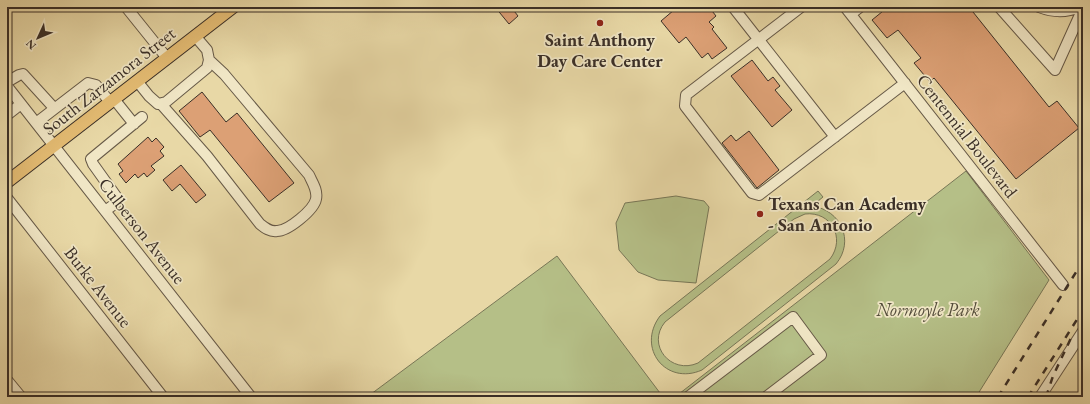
<svg xmlns="http://www.w3.org/2000/svg" width="1090" height="404" font-family="'EB Garamond',serif">
	<style>
		.green { fill: #b5bf87; stroke: #787757; fill-rule: evenodd }
		.building { fill: #dca075; stroke: #3a2f27 }
		.lines { fill: none; stroke-linecap: round; stroke-linejoin: round }
		.minor-casing { stroke: #665947; stroke-width: 12 }
		.major-casing { stroke: #3a2f27; stroke-width: 14 }
		.minor { stroke: #f0e6c5; stroke-width: 10 }
		.major { stroke: #e4bc73; stroke-width: 12 }
		.rail { stroke: #3a2f27; stroke-width: 2.5; stroke-dasharray: 7 7; stroke-linecap: butt }
		.poi-dot { fill: #8f2418; stroke: #f0e6c5; stroke-width: 1.5 }
		.labels { text-anchor: middle; stroke-width: 3.5; stroke-linejoin: round; paint-order: stroke }
		.poi-label { font-size: 18px; font-weight: bold; fill: #3a2f27; stroke: #f0e6c5 }
		.street-label { font-size: 18px; fill: #3a2f27; stroke: #f0e6c5 }
		.park-label { font-size: 18px; font-style: italic; fill: #534c3a; stroke: #f0e6c5 }
	</style>
	<rect width="100%" height="100%" fill="#e8d8a6"/>
	<filter id="stains"><feTurbulence type="fractalNoise" baseFrequency=".005" numOctaves="4"/><feColorMatrix values="0 0 0 0 .2 0 0 0 0 .09 0 0 0 0 .02 0 0 0 .5 -.17"/></filter>
	<radialGradient id="worn" r=".72"><stop offset=".6" stop-color="#630" stop-opacity="0"/><stop offset="1" stop-color="#630" stop-opacity=".3"/></radialGradient>
	<!-- green -->
	<path class="green" d="M966 171 1049 280 976 397H675Z
		M818 191 823 197 812 206C841 210 855 241 836 264L702 370C666 386 636 348 660 316ZM805 214C831 211 846 238 830 259L698 363C671 375 646 345 665 322L794 219Z
		M676 196 704 201 709 207 696 283 658 280 638 272 619 250 616 223 625 203Z
		M557 256 663 397H367Z"/>
	<!-- building -->
	<path class="building" d="M495 7H511L518 16 509 24Z
		M671 7H709L716 16 709 22 714 27 712 29 727 48 712 59 708 53 702 58 686 37 679 43 661 21 674 10Z
		M888 7H969L1049 107 1057 101 1079 128 1016 179 934 78 930 82 914 63 921 58 898 30 887 38 872 20Z
		M752 60 768 81 773 77 780 86 775 90 792 110 772 127 731 76Z
		M202 92 226 122 237 113 294 183 269 202 210 130 200 137 179 111Z
		M749 131 779 170 757 188 722 143 731 135 736 141Z
		M148 137 152 142 156 138 164 147 160 151 164 156 151 166 155 170 147 177 144 173 138 178 135 174 126 183 119 174 123 171 118 164Z
		M181 165 206 195 196 203 180 184 172 191 163 180Z"/>
	<g class="lines">
		<defs>
			<path id="minor" d="M126 7 167 58
				M733 7 835 137
				M801 7 686 95 685 106 752 193 759 195 905 83
				M845 7 1063 285
				M999 7 1055 70 1083 8
				M1039 7C1052 12 1066 13 1079 7
				M851 14 860 7
				M137 81 149 96 158 104 166 102 207 68 209 60 207 50 195 36
				M7 82 19 75 23 74 54 108
				M7 86 251 397
				M114 99 134 124
				M161 104 207 156 260 224C265 228 270 232 277 231 288 231 314 210 316 199 318 190 312 182 309 175L224 74 209 60
				M7 115 21 104
				M36 123 88 83 96 85 110 102
				M7 198 163 397
				M105 211 116 203 118 199 93 164 91 159 142 117
				M7 380 21 397
				M688 397 793 317 821 355 766 397
				M1040 397 1083 331"/>
			<path id="major" d="M7 182 233 7"/>
		</defs>
		<!-- minor casing -->
		<use href="#minor" class="minor-casing"/>
		<!-- major casing -->
		<use href="#major" class="major-casing"/>
		<!-- minor -->
		<use href="#minor" class="minor"/>
		<!-- major -->
		<use href="#major" class="major"/>
		<!-- rail -->
		<path class="rail" d="M998 397 1083 261
			M1028 397 1083 310
			M1046 397 1053 376 1072 336"/>
	</g>
	<!-- markers -->
	<g class="poi-dot">
		<circle cx="600" cy="23" r="4"/>
		<circle cx="760" cy="214" r="4"/>
	</g>
	<g class="labels">
		<!-- poi labels -->
		<g class="poi-label">
			<text x="600" y="46">Saint Anthony<tspan x="600" dy="21">Day Care Center</tspan></text>
			<text x="768" y="210" text-anchor="start">Texans Can Academy<tspan x="768" dy="21">- San Antonio</tspan></text>
		</g>
		<!-- street labels -->
		<g class="street-label">
			<text transform="translate(109 81) rotate(-38)" y="6">South Zarzamora Street</text>
			<text transform="translate(967 136) rotate(52)" y="6">Centennial Boulevard</text>
			<text transform="translate(142 231) rotate(52)" y="6">Culberson Avenue</text>
			<text transform="translate(98 287) rotate(52)" y="6">Burke Avenue</text>
		</g>
		<!-- park labels -->
		<g class="park-label">
			<text x="928" y="316">Normoyle Park</text>
		</g>
	</g>
	<!-- margin -->
	<rect width="1090" height="404" fill="none" stroke="#e8d8a6" stroke-width="24"/>
	<rect x="8" y="8" width="1074" height="388" fill="none" stroke="#3a2f27" stroke-width="2"/>
	<rect x="12" y="12" width="1066" height="380" fill="none" stroke="#3a2f27"/>
	<!-- north arrow -->
	<g transform="translate(38 38) rotate(226)" stroke="#f0e6c5" stroke-width="3" paint-order="stroke">
	<path d="M0-3L7 15L0 10L-7 15Z" fill="#3a2f27"/>
	<text y="-6" font-size="11" font-weight="bold" text-anchor="middle" fill="#3a2f27">N</text>
	</g>
	<rect width="100%" height="100%" filter="url(#stains)"/>
	<rect width="100%" height="100%" fill="url(#worn)"/>
</svg>
